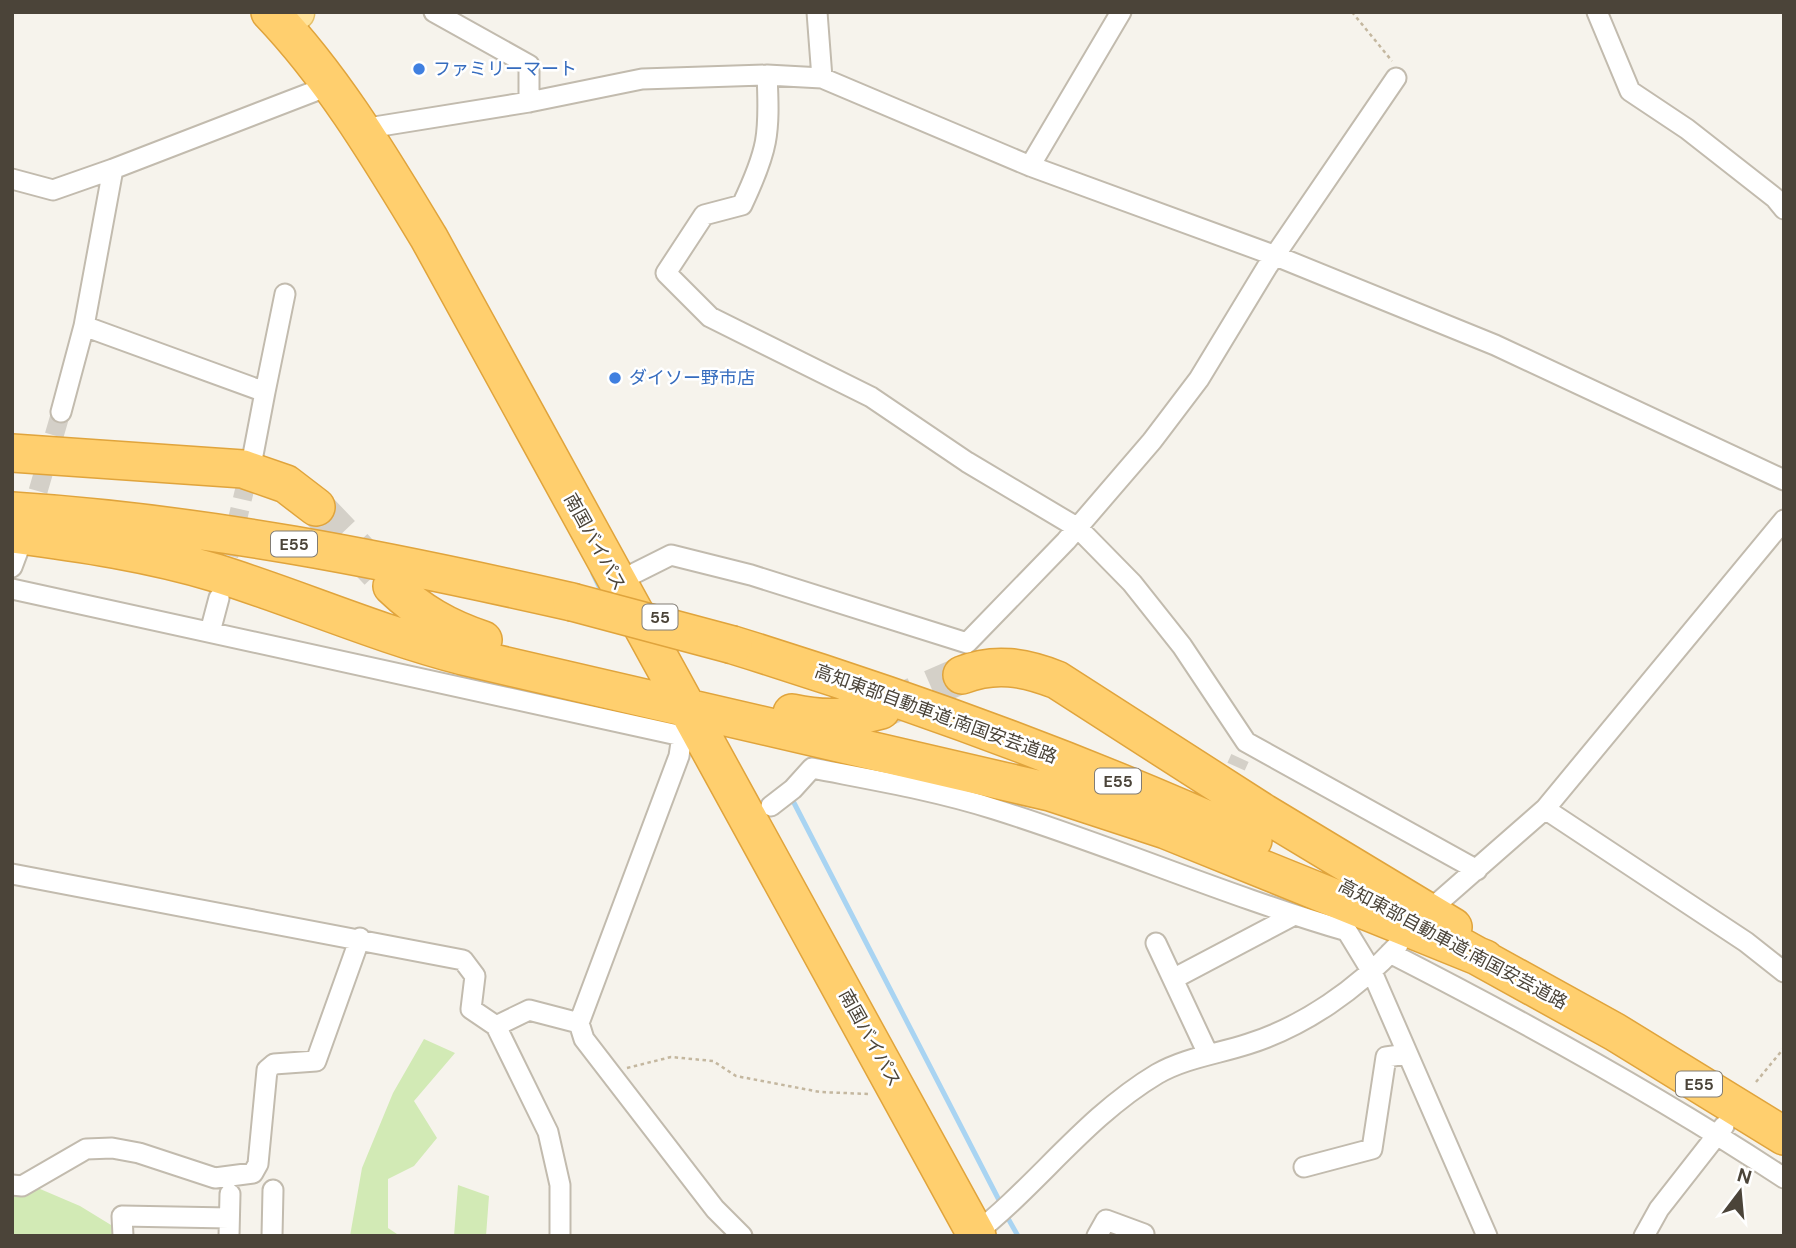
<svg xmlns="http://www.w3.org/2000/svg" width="1796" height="1248" font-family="'DM Sans','Noto Sans JP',sans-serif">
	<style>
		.green { fill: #d2eab5 }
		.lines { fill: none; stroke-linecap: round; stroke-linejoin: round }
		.stream { stroke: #a9d4f2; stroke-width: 5 }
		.street-tunnel { stroke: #d4d0c8; stroke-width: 19; stroke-dasharray: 19 10; stroke-linecap: butt }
		.highway-tunnel { stroke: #d4d0c8; stroke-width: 37; stroke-dasharray: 37 18; stroke-linecap: butt }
		.street-casing { stroke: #c2bbae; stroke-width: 23 }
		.primary-casing { stroke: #e6c16a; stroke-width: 35 }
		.highway-casing { stroke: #e0a43c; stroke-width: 40 }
		.path { stroke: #c4b79f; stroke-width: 2.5; stroke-dasharray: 3.5 3.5; stroke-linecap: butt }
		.street { stroke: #fff; stroke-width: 19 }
		.primary { stroke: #ffe39c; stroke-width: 32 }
		.highway { stroke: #ffcf6e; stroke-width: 37 }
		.highway-bridge-casing { stroke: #e0a43c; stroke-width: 40; stroke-linecap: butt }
		.highway-bridge { stroke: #ffcf6e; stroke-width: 37 }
		.shop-dot { fill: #3f7fe0; stroke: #fff; stroke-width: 2.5 }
		.labels { text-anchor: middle; stroke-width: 5; stroke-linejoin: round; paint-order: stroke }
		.shield { fill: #fff; stroke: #817c74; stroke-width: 2 }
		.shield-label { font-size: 16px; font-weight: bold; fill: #4b4439 }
		.shop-label { font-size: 18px; fill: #366cbe; stroke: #fff; text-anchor: start }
		.street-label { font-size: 18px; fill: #4b4439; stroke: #fff }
	</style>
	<rect width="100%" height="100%" fill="#f6f3ec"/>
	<!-- green -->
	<path class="green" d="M424 1039 455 1053 414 1101 437 1138 414 1166 388 1179V1228L400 1236H350L362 1168 393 1093Z
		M12 1177 80 1206 129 1236H12Z
		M458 1185 489 1196 486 1236H454Z"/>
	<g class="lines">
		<!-- stream -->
		<path class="stream" d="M593 574 604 597
			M792 799 1001 1204
			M1005 1213 1018 1236"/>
		<!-- street-tunnel -->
		<path class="street-tunnel" d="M30 519 61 412
			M222 584 251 463
			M1224 793 1240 758"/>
		<!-- highway-tunnel -->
		<path class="highway-tunnel" d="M316 507 378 572
			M881 710 962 675"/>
		<defs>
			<path id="street" d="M434 12 529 65V102
				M817 12 822 78
				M1597 12 1630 91 1687 129 1775 198 1784 209
				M767 75C770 135 768 150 742 205L704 215 666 273 710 317 871 397 967 462 1078 528 1132 583 1182 646 1246 742 1477 870
				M362 129 529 102 642 79 767 75 822 78 1030 166 1276 256 1495 345 1784 480
				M1030 166 1121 12
				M12 179 53 190 113 169
				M265 392 285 294
				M61 412 84 326
				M253 455 265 392 84 326 113 169 331 85
				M12 567 21 543
				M635 573 671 555 751 575 967 643 1066 541 1152 441 1199 379 1267 267 1396 78
				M12 589 682 736 690 714
				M210 632 219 598
				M771 806 793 789 812 768C873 780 934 790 994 809 1113 846 1227 896 1347 931L1372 972 1487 1236
				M1545 809 1746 942 1784 972
				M12 874 463 960 475 976 471 1009 496 1026 548 1132 560 1185V1236
				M1440 901 1545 809 1784 520
				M1156 943 1208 1054
				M1390 953C1525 1022 1658 1095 1784 1178
				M1173 979 1294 915
				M579 1023 584 1039 715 1209 742 1236
				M496 1026 529 1010 579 1023 679 756 682 736
				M1304 1167 1372 1149 1386 1057 1407 1054
				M12 1185 22 1186 86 1149 112 1148 139 1153 215 1178 253 1173 258 1164 267 1070 274 1064 316 1061 360 938
				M123 1236 122 1216 229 1218
				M229 1236 230 1194
				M272 1236 273 1190
				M972 1236C1037 1186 1085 1117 1157 1074 1185 1058 1217 1054 1248 1044 1305 1026 1357 989 1398 945
				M1097 1236 1106 1220 1144 1234
				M1644 1236 1659 1209 1724 1126"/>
			<path id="primary" d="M298 12V13"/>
			<path id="highway" d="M270 12C334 79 381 159 429 238L977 1236
				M12 453 243 469 286 484 316 507
				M12 511C202 523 387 560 572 602
				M12 534C81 543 149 553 216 573 299 599 378 634 463 656L1050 792 1166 830 1485 959
				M392 586C419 612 447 628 483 640
				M733 645C911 700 1084 763 1253 840
				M962 675C995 662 1024 667 1057 680L1264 813 1453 927
				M792 713C823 720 850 719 881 710
				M1463 948 1615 1032 1784 1136"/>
		</defs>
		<!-- street casing -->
		<use href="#street" class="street-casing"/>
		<!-- primary casing -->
		<use href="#primary" class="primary-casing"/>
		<!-- highway casing -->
		<use href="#highway" class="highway-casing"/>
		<!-- path -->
		<path class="path" d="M1352 12 1392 61
			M627 1068 671 1057 713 1061 736 1076 820 1092 868 1094
			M1756 1082 1784 1048"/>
		<!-- street -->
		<use href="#street" class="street"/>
		<!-- primary -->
		<use href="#primary" class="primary"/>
		<!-- highway -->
		<use href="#highway" class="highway"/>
		<defs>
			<path id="highway-bridge" d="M572 602 733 645"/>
		</defs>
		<!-- highway-bridge casing -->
		<use href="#highway-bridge" class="highway-bridge-casing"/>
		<!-- highway-bridge -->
		<use href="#highway-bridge" class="highway-bridge"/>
	</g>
	<!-- markers -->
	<g class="shop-dot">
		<circle cx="419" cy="69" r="7"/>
		<circle cx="615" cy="378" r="7"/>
	</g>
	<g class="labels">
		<!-- shield labels -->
		<g class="shield">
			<rect x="271" y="531.5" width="46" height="25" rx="5"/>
			<rect x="642.5" y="604.5" width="35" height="25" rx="5"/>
			<rect x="1095" y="768.5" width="46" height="25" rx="5"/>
			<rect x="1676" y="1071.5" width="46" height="25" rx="5"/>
		</g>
		<g class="shield-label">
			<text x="294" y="550">E55</text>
			<text x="660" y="623">55</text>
			<text x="1118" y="787">E55</text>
			<text x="1699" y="1090">E55</text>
		</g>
		<!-- shop labels -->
		<g class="shop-label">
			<text x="433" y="75">ファミリーマート</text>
			<text x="629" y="384">ダイソー野市店</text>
		</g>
		<!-- street labels -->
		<g class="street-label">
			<text transform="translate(595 542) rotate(61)" y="6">南国バイパス</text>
			<text transform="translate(936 714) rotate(20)" y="6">高知東部自動車道;南国安芸道路</text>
			<text transform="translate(1453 944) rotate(28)" y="6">高知東部自動車道;南国安芸道路</text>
			<text transform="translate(870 1038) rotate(61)" y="6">南国バイパス</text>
		</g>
	</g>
	<!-- border -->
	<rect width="1796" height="1248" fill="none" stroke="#4b4439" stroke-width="28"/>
	<!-- north arrow -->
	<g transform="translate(1740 1192) rotate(16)" stroke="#ffffff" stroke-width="5" paint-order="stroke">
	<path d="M0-5L12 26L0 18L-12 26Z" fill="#4b4439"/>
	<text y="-10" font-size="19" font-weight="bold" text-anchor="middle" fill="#4b4439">N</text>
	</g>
</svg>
